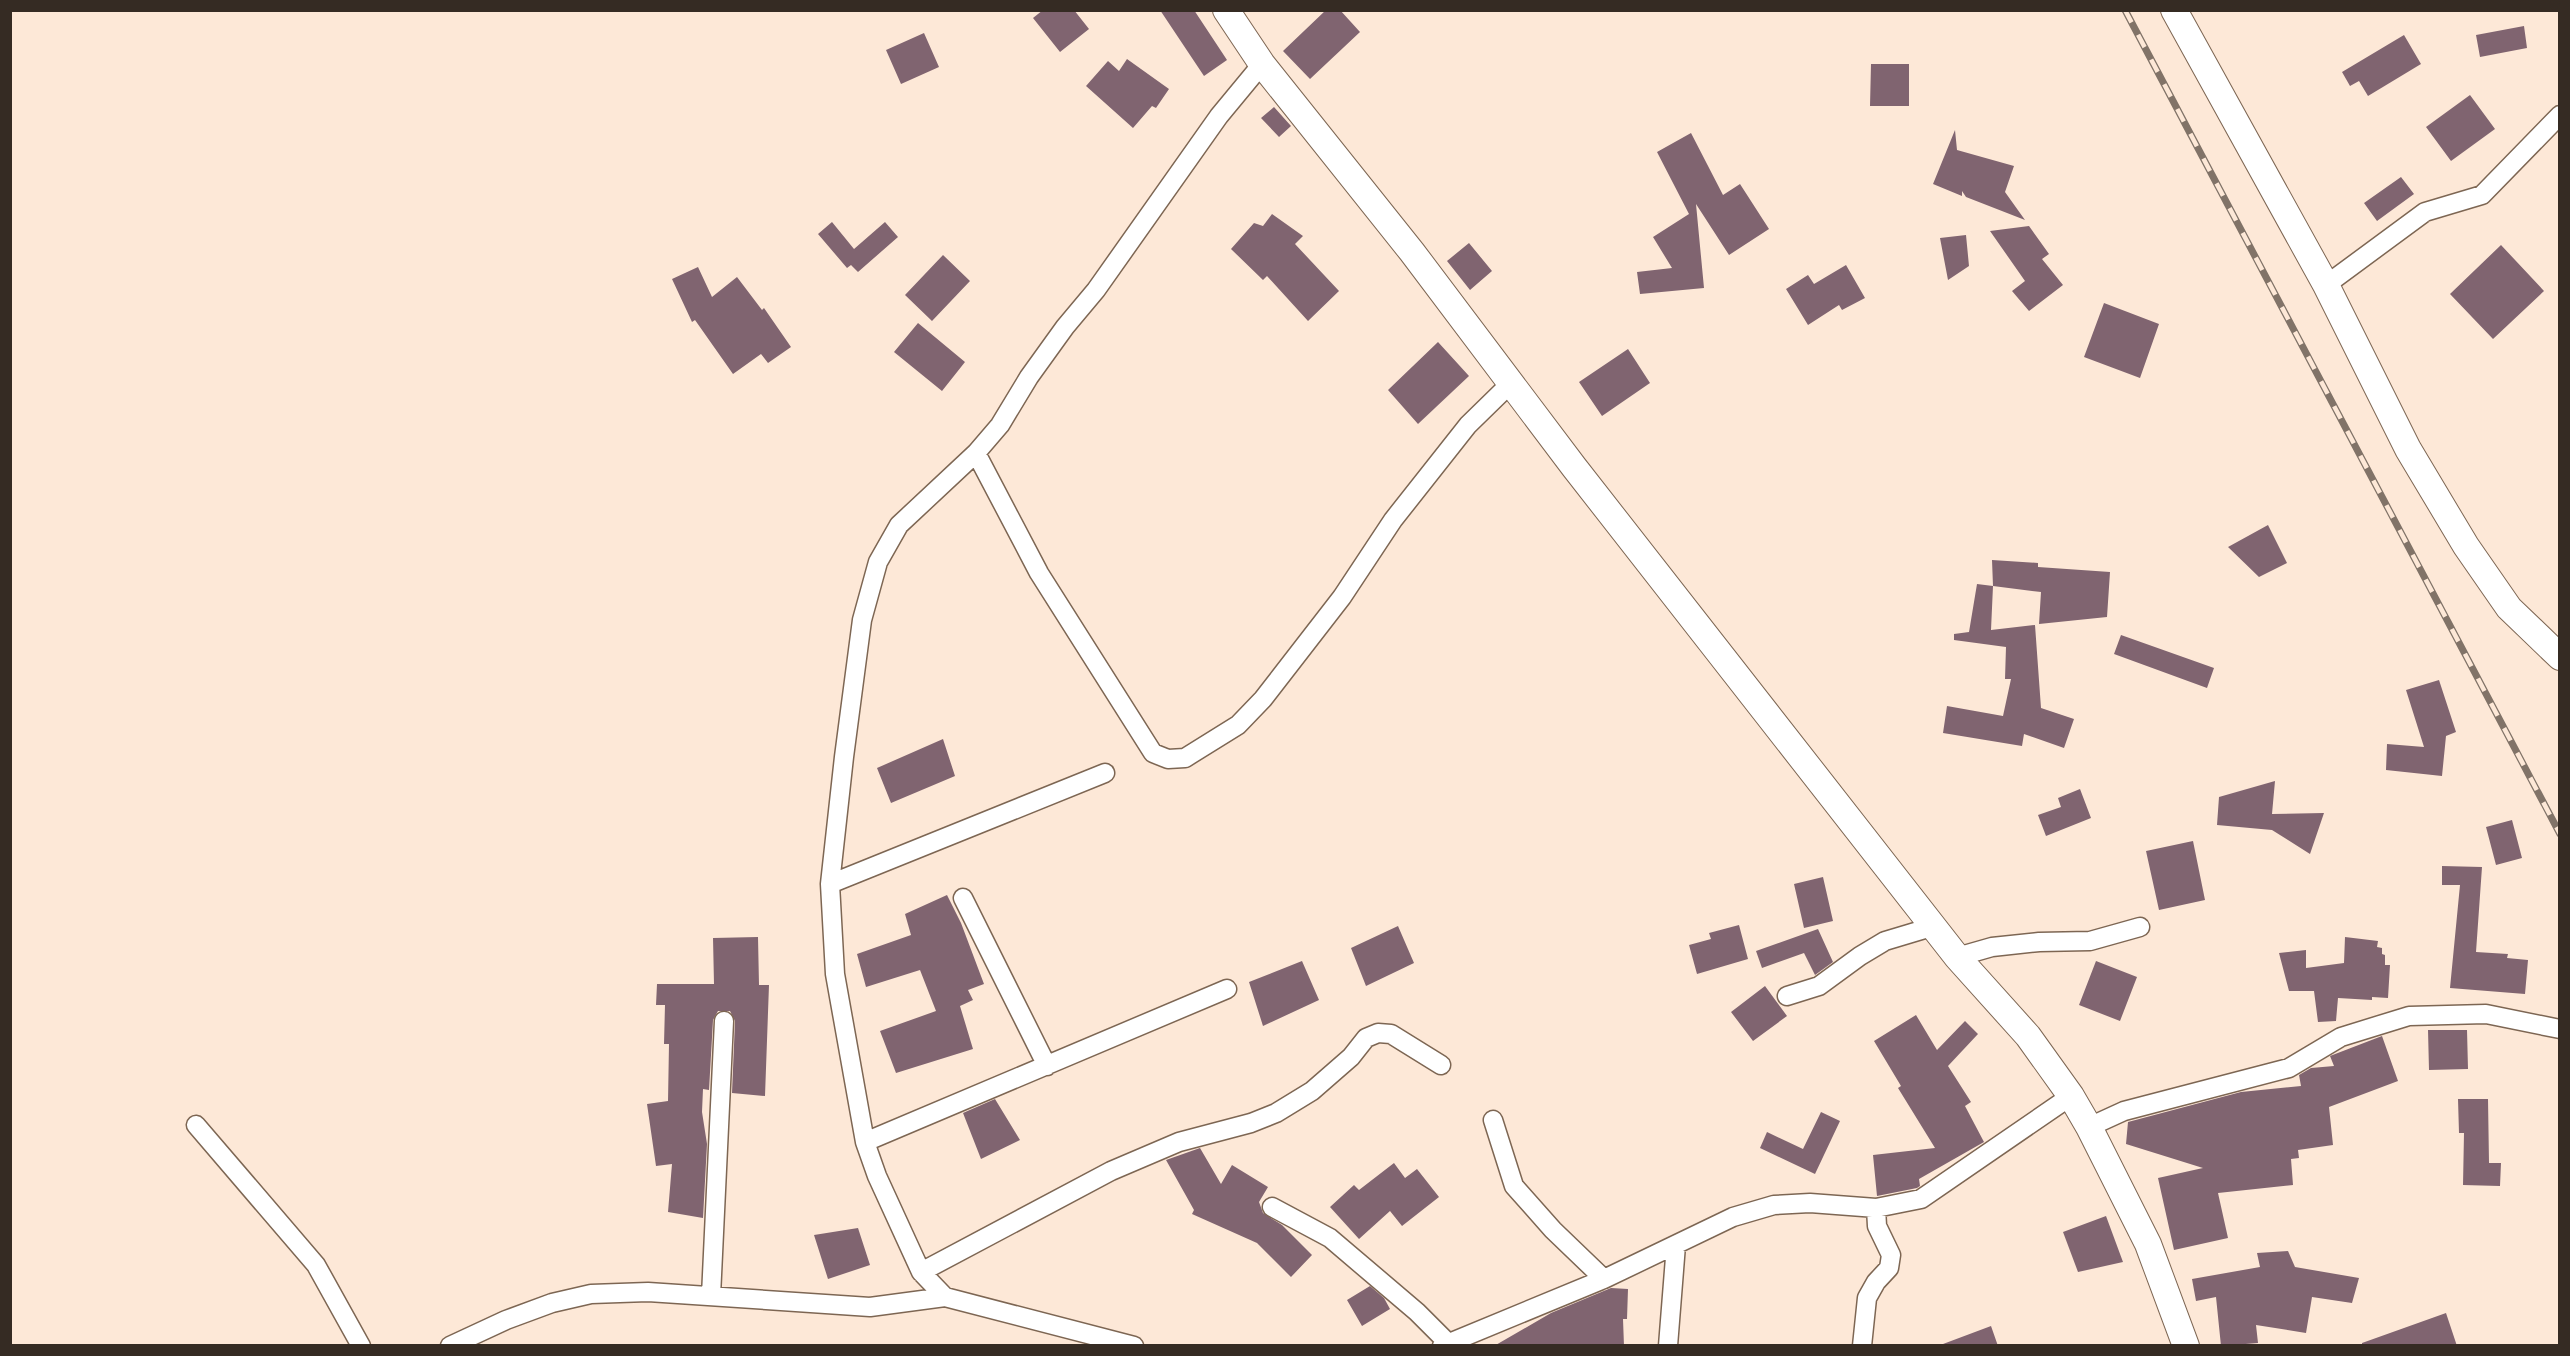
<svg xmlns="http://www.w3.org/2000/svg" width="2570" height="1356" font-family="Helvetica,sans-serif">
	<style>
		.building { fill: #806470 }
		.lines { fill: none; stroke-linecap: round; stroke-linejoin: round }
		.street-casing { stroke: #7d6653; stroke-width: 21 }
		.secondary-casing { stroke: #7d6653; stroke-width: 28 }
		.street { stroke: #fff; stroke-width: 18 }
		.secondary { stroke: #fff; stroke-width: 26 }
		.rail-casing { stroke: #817368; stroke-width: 7 }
		.rail { stroke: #fde8d7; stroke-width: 4.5; stroke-dasharray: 14; stroke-linecap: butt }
	</style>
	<rect width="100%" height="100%" fill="#fde8d7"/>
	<!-- building -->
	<path class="building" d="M1043 10H1074L1089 29 1060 52 1033 18Z
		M1160 10H1194L1227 60 1204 76Z
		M1326 10H1340L1360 32 1310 79 1283 51Z
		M2524 26 2527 48 2480 57 2476 35Z
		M924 33 939 67 901 84 886 50Z
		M2404 35 2421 64 2368 96 2359 81 2350 86 2342 72Z
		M1127 59 1169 89 1156 108 1152 106 1133 128 1086 86 1108 61 1119 71Z
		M1871 64H1909V106H1870Z
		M2470 95 2495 129 2451 161 2426 127Z
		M1274 107 1291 126 1279 137 1261 118Z
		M1955 130 1957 150 2014 166 2005 192 2025 220 1966 197 1962 191V196L1933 184Z
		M1691 133 1723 195 1740 184 1769 229 1729 255 1696 204 1704 288 1640 294 1637 272 1672 268 1653 237 1689 214 1657 152Z
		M2401 177 2414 194 2377 221 2364 203Z
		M1272 214 1303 236 1295 244 1339 291 1308 321 1267 276 1263 280 1231 249 1254 223 1263 226Z
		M832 222 854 249 885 222 898 237 858 272 851 265 847 268 818 234Z
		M2029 226 2049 254 2042 259 2063 285 2029 311 2012 291 2025 281 1990 231Z
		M1966 235 1969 266 1948 280 1940 238Z
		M1469 243 1492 271 1470 290 1447 261Z
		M2501 245 2544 291 2493 339 2450 294Z
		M943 255 970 281 932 321 905 295Z
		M1846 265 1865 298 1842 310 1839 305 1808 325 1786 289 1808 275 1814 284Z
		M698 267 712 297 737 277 762 310 764 308 791 347 768 363 761 354 733 374 695 320 692 322 672 279Z
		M2104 303 2159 324 2140 378 2084 357Z
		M918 323 965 362 942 391 894 352Z
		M1438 342 1469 376 1418 424 1388 390Z
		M1628 349 1650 383 1602 416 1579 382Z
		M2268 525 2287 563 2259 577 2228 547Z
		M1992 560 2038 563V567L2110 572 2107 617 2039 624 2041 592 1993 586Z
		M1977 584 1993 586 1991 630 2035 625 2041 708 2074 719 2064 748 2024 734 2022 746 1943 733 1947 706 2003 716 2011 679H2005L2006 647 1954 640V634L1969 632Z
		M2121 635 2214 668 2207 688 2114 654Z
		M2439 680 2456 732 2446 736 2442 776 2386 770 2387 744 2424 747 2406 690Z
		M943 739 955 776 891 803 877 768Z
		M2275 781 2272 814 2324 813 2310 854 2272 830 2217 825 2219 797Z
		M2080 789 2091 818 2046 836 2038 815 2061 807 2058 798Z
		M2512 820 2522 858 2496 865 2486 827Z
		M2193 841 2205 900 2159 910 2146 851Z
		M2442 866 2482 867 2476 952 2508 954 2507 958 2528 960 2525 994 2450 988 2460 885H2442Z
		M1823 877 1833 921 1804 928 1794 884Z
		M947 895 961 923 984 984 968 990 973 1000 960 1006 973 1049 896 1073 880 1031 936 1011 920 970 866 987 857 954 911 935 905 914Z
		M1739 925 1748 959 1697 974 1689 945 1711 939 1709 933Z
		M1398 926 1414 963 1366 986 1351 948Z
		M1818 929 1833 962 1815 975 1804 953 1762 968 1756 951Z
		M758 937 759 985H769L765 1096 732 1093 735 1021 730 1011H718L713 1020 709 1090 703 1089 702 1112 707 1144 703 1218 668 1212 672 1164 656 1166 647 1104 668 1101 669 1044H664L665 1005H656L657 984H714L713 938Z
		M2345 937 2378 941 2377 947 2382 948V954L2385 955V965H2390L2388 998 2372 997V1000L2338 998 2336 1021 2318 1022 2314 991H2289L2279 953 2306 950V968L2344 963Z
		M1302 961 1319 1000 1263 1026 1249 982Z
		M2096 961 2137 977 2120 1021 2079 1005Z
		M1765 986 1787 1016 1753 1041 1731 1012Z
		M1916 1015 1937 1050 1965 1021 1978 1034 1948 1066 1971 1102 1965 1106 1984 1142 1919 1179 1920 1186 1917 1188 1877 1196 1873 1155 1935 1148 1898 1088 1901 1086 1874 1041Z
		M2428 1030H2467L2468 1069 2429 1070Z
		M2382 1036 2398 1081 2329 1107 2333 1145 2298 1150 2299 1158 2291 1159 2293 1185 2218 1193 2228 1238 2174 1250 2158 1178 2203 1168 2126 1144 2128 1122 2241 1092 2301 1086 2299 1075 2311 1068 2334 1066 2330 1056Z
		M995 1099 1020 1140 981 1159 963 1113Z
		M2458 1099H2488L2489 1163H2501L2500 1186 2463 1185 2464 1133H2459Z
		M1821 1112 1840 1121 1815 1174 1760 1148 1767 1132 1803 1149Z
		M1200 1148 1221 1184 1232 1165 1268 1187 1259 1202 1263 1213 1282 1225 1312 1255 1291 1277 1257 1243 1192 1214 1194 1210 1166 1160Z
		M1394 1163 1405 1178 1417 1169 1439 1197 1402 1226 1390 1211 1359 1239 1330 1207 1354 1185 1359 1190Z
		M2106 1216 2123 1262 2078 1272 2063 1232Z
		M858 1228 870 1265 828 1279 814 1235Z
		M2288 1251 2295 1267 2359 1278 2352 1303 2312 1297 2306 1333 2256 1325 2258 1343 2221 1346 2216 1297 2196 1301 2192 1279 2260 1267 2257 1253Z
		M1370 1286 1384 1298 1390 1309 1362 1326 1347 1300Z
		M1611 1288 1628 1289 1627 1319H1623L1624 1346H1494L1551 1313Z
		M2446 1313 2457 1346H2362V1343Z
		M1991 1326 1998 1346H1943V1344Z"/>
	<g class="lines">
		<defs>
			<path id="street" d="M2326 285 2425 212 2482 195 2560 115
				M976 453 1039 573 1153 753 1168 759 1185 758 1238 725 1263 699 1342 597 1393 520 1468 425 1511 383
				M830 884 1105 773
				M963 898 1047 1066
				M1957 957 1992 947 2039 942 2090 941 2140 927
				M1787 996 1819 986 1860 956 1885 941 1935 926
				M1493 1120 1514 1186 1553 1230 1604 1279
				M196 1125 316 1265 361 1346
				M2089 1127 2124 1111 2289 1068 2341 1037 2409 1016 2486 1014 2560 1029
				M865 1142 1227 989
				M1272 1207 1330 1238 1417 1312 1447 1342
				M921 1272 1111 1171 1179 1142 1251 1123 1276 1113 1312 1091 1351 1057 1366 1038 1378 1033 1391 1034 1441 1065
				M711 1296 724 1021
				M450 1346 506 1320 552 1303 591 1294 648 1292 870 1307 945 1297
				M1134 1346 945 1297 921 1272 877 1176 865 1142 835 974 830 884 844 757 862 620 878 562 899 525 976 453 1000 425 1029 377 1065 327 1096 290 1219 116 1262 64
				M1442 1346 1604 1279 1733 1217 1774 1205 1810 1203 1876 1208 1921 1199 2071 1096
				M1668 1346 1676 1245
				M1862 1346 1867 1298 1876 1282 1889 1268 1891 1255 1877 1226 1876 1208"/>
			<path id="secondary" d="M1226 10 1262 64 1412 252 1574 467 1957 957 2028 1036 2071 1096 2089 1127 2148 1244 2186 1346
				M2174 10 2326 285 2408 449 2466 546 2509 608 2560 657"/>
		</defs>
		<!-- street casing -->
		<use href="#street" class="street-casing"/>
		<!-- secondary casing -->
		<use href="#secondary" class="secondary-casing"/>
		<!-- street -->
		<use href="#street" class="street"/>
		<!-- secondary -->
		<use href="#secondary" class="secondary"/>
		<defs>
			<path id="rail" d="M2125 10 2560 834"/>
		</defs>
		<!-- rail casing -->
		<use href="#rail" class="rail-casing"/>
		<!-- rail -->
		<use href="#rail" class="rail"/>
	</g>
	<!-- border -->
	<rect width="2570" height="1356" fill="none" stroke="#352b23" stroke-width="24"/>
</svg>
